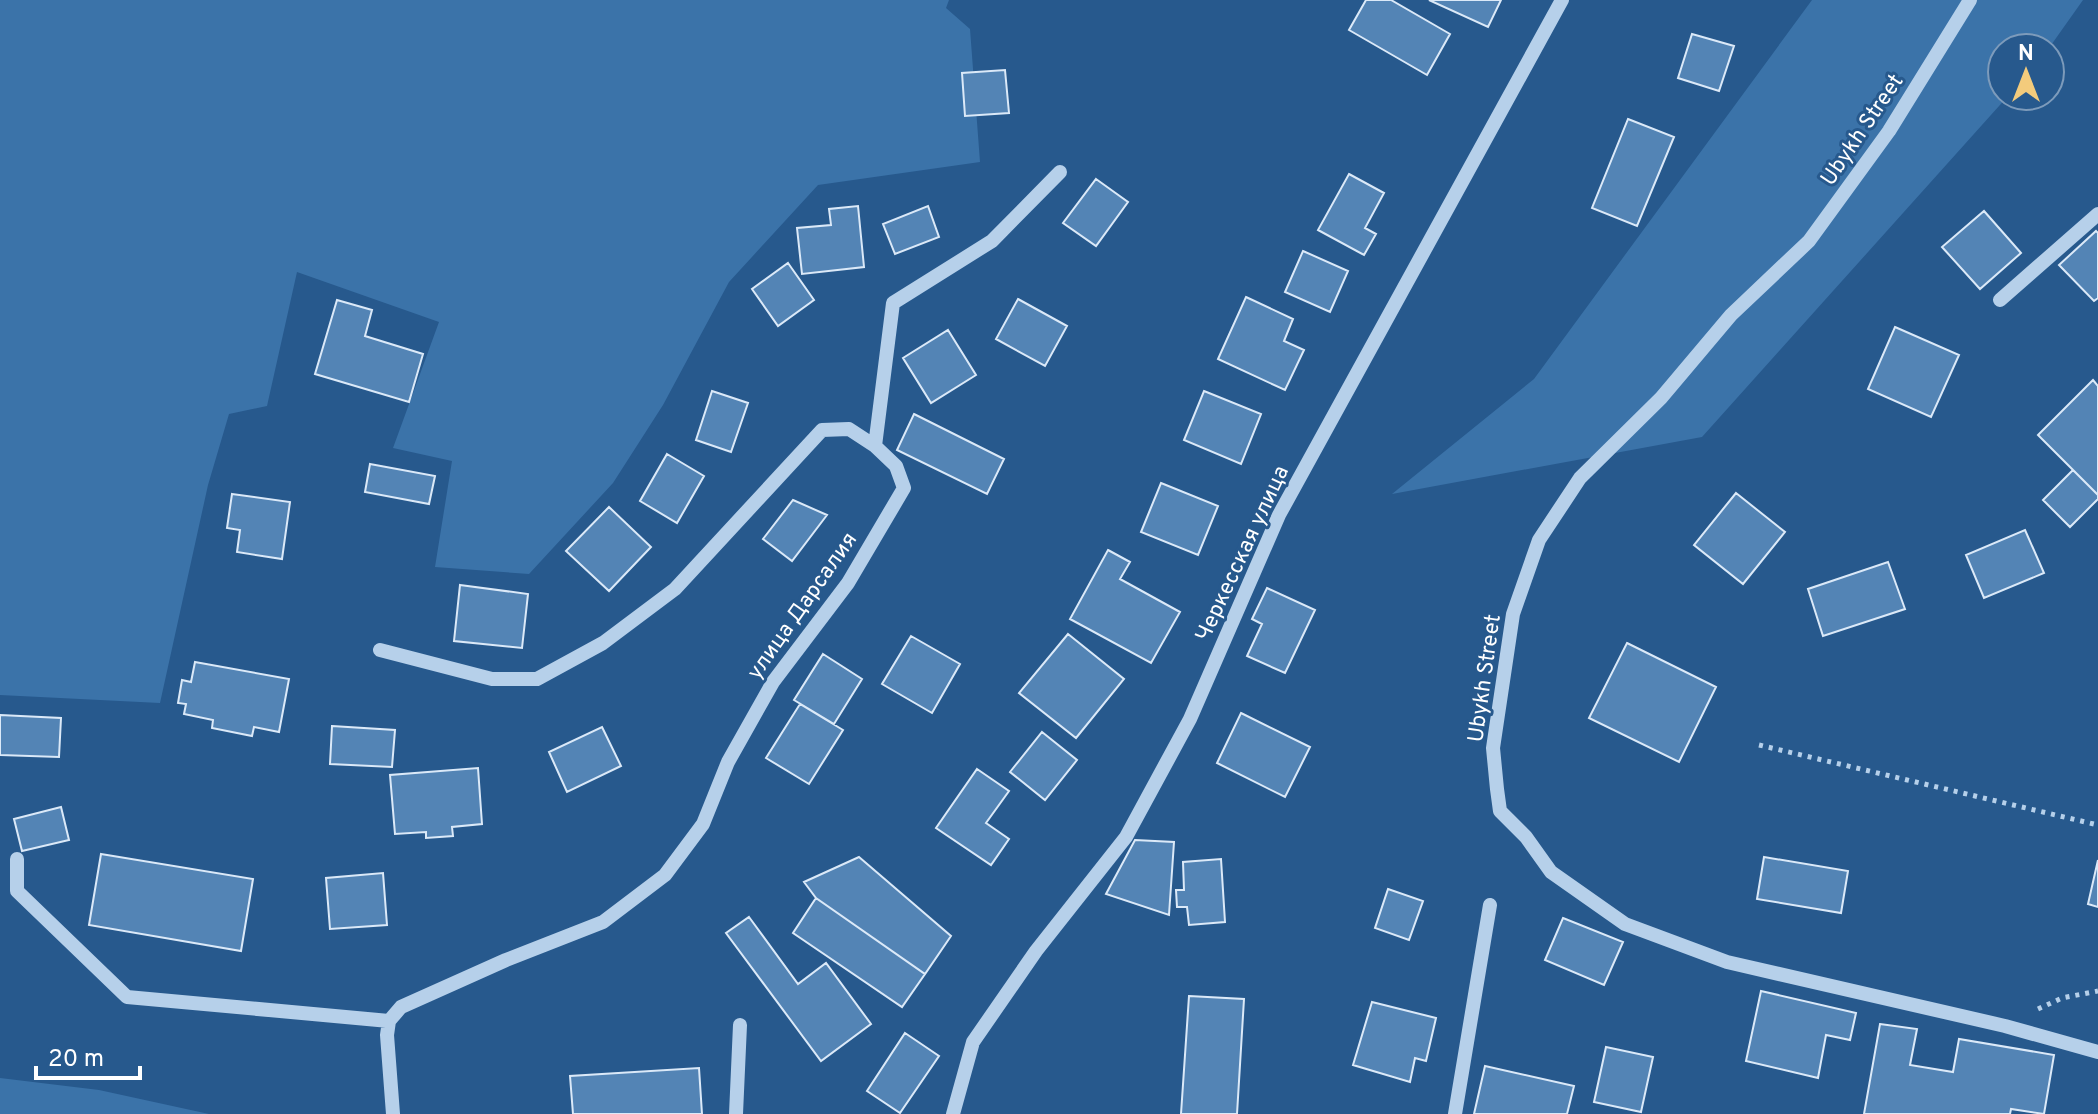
<svg xmlns="http://www.w3.org/2000/svg" width="2098" height="1114" font-family="Overpass,sans-serif">
	<style>
		.green { fill: #3b73a9 }
		.building { fill: #5384b5; stroke: #dbe9f8; stroke-width: 2 }
		.lines { fill: none; stroke-linecap: round; stroke-linejoin: round }
		.path { stroke: #b6d0ea; stroke-width: 5; stroke-dasharray: 4 6; stroke-linecap: butt }
		.minor { stroke: #b6d0ea; stroke-width: 14 }
		.labels { text-anchor: middle; stroke-width: 6; stroke-linejoin: round; paint-order: stroke }
		.street-label { font-size: 22px; fill: #fff; stroke: #27598d }
	</style>
	<rect width="100%" height="100%" fill="#27598d"/>
	<!-- green -->
	<path class="green" d="M0 0H949L946 8 970 29 980 162 818 185 729 282 663 405 613 483 529 574 435 567 452 461 393 448 439 322 297 272 267 406 229 414 208 485 160 703 0 695Z
		M1812 0H2083L2049 48H2002V96H2008L1702 437 1392 494 1534 379Z
		M0 1078 99 1090 209 1114H0Z"/>
	<!-- building -->
	<path class="building" d="M1366 0H1391L1450 34 1427 75 1349 30Z
		M1429 0H1501L1488 27Z
		M1692 34 1734 46 1719 91 1678 78Z
		M1005 70 1009 113 965 116 962 73Z
		M1628 119 1674 137 1637 226 1592 208Z
		M1349 174 1384 193 1365 228 1376 234 1364 255 1318 230Z
		M1096 179 1128 202 1096 246 1063 223Z
		M858 206 864 267 802 274 797 228 831 225 829 209Z
		M928 206 939 237 895 254 883 224Z
		M1984 211 2021 253 1980 289 1942 247Z
		M2096 231 2098 233V298L2094 301 2059 265Z
		M1303 251 1348 271 1330 312 1285 292Z
		M788 263 814 300 778 326 752 289Z
		M1246 297 1293 319 1284 341 1304 350 1285 390 1218 359Z
		M1018 299 1067 326 1045 366 996 339Z
		M337 300 372 310 365 336 423 354 409 402 315 374Z
		M1895 327 1959 355 1931 417 1868 389Z
		M948 330 976 375 931 403 903 358Z
		M2093 380 2098 386V495L2038 435Z
		M712 391 748 403 731 452 696 440Z
		M1204 391 1261 414 1241 464 1184 440Z
		M914 414 1004 459 987 494 897 450Z
		M667 454 704 476 677 523 640 501Z
		M370 464 435 476 429 504 365 492Z
		M2073 470 2098 495V499L2070 527 2043 500Z
		M1161 483 1218 506 1198 555 1141 532Z
		M1736 493 1785 532 1743 584 1694 545Z
		M232 494 290 502 282 559 237 552 240 530 227 528Z
		M793 500 827 515 792 561 763 539Z
		M609 507 651 547 609 591 566 551Z
		M2025 530 2044 573 1984 598 1966 555Z
		M1108 550 1130 562 1120 579 1180 612 1151 663 1070 619Z
		M1888 562 1905 609 1823 636 1808 589Z
		M460 585 528 594 522 648 454 641Z
		M1267 588 1315 610 1285 673 1247 656 1262 624 1252 619Z
		M1068 634 1124 679 1076 738 1019 693Z
		M911 636 960 664 932 713 882 684Z
		M1627 643 1716 687 1679 762 1589 718Z
		M823 654 862 679 834 724 794 700Z
		M195 662 289 679 279 732 254 727 252 736 212 728 213 720 184 714 186 704 178 703 182 680 191 682Z
		M800 704 843 730 809 784 766 758Z
		M1241 713 1310 747 1285 797 1217 763Z
		M0 715 61 718 59 757 0 755Z
		M332 726 395 730 392 767 330 764Z
		M602 727 621 766 567 792 549 752Z
		M1042 732 1077 760 1045 800 1010 772Z
		M478 768 482 824 452 827 453 836 426 838V832L395 834 390 775Z
		M977 769 1009 791 986 823 1009 839 991 865 936 828Z
		M61 807 69 840 22 851 14 819Z
		M1135 840 1174 842 1169 915 1106 894Z
		M101 854 253 879 241 951 89 925Z
		M859 857 951 936 925 974 816 898 804 882Z
		M1764 857 1848 871 1841 913 1757 899Z
		M1221 859 1225 922 1189 925 1187 907H1177L1176 890H1184L1183 862Z
		M2098 860V907L2088 904Z
		M383 873 387 925 330 929 326 878Z
		M1388 889 1423 901 1409 940 1375 928Z
		M816 898 925 974 902 1007 793 933Z
		M749 917 798 984 826 963 871 1024 821 1061 726 933Z
		M1563 918 1623 942 1604 985 1545 960Z
		M1761 991 1856 1013 1850 1040 1826 1035 1818 1078 1746 1061Z
		M1189 996 1244 999 1237 1114H1181Z
		M1372 1002 1436 1018 1426 1061 1415 1058 1410 1082 1353 1065Z
		M1880 1024 1917 1029 1910 1065 1953 1072 1959 1039 2054 1055 2044 1114 2011 1109 2010 1114H1864Z
		M905 1033 939 1056 900 1113 867 1091Z
		M1606 1047 1653 1057 1641 1112 1594 1102Z
		M1485 1066 1574 1086 1567 1114H1474Z
		M699 1068 702 1114H573L570 1076Z"/>
	<g class="lines">
		<!-- path -->
		<path class="path" d="M1759 745 2098 825
			M2038 1009 2062 998 2098 991"/>
		<!-- minor -->
		<path class="minor" d="M1970 0 1889 131 1809 241 1731 315 1661 398 1580 478 1539 540 1513 614 1493 748 1497 789 1500 811 1526 837 1551 872 1625 924 1727 962 2005 1026 2098 1052
			M2000 300 2098 214
			M875 446 893 303 992 241 1060 172
			M380 650 492 679H537L603 643 675 589 822 430 849 429 875 446 896 466 904 488 848 583 773 682 728 762 703 824 665 875 603 922 506 960 401 1007 389 1021 387 1035 393 1114
			M17 859V891L127 997 389 1021
			M736 1114 740 1025
			M953 1114 973 1042 1036 951 1126 837 1190 719 1279 515 1562 0
			M1455 1114 1490 905"/>
	</g>
	<g class="labels">
		<!-- street labels -->
		<g class="street-label">
			<text transform="translate(1861 129) rotate(-56)" y="8">Ubykh Street</text>
			<text transform="translate(1241 553) rotate(-65)" y="8">Черкесская улица</text>
			<text transform="translate(801 605) rotate(-55)" y="8">улица Дарсалия</text>
			<text transform="translate(1483 678) rotate(-82)" y="8">Ubykh Street</text>
		</g>
	</g>
	<!-- north arrow -->
	<g transform="translate(2026 72)"><circle r="38" fill="#27598d" stroke="#7d9bbb" stroke-width="2"/>
	<path d="M0-6L14 30L0 20L-14 30Z" fill="#f3cb7c"/>
	<text y="-12" font-size="22" font-weight="bold" text-anchor="middle" fill="#ffffff">N</text>
	</g>
	<!-- scale -->
	<path d="M36 1066v12h104v-12" fill="none" stroke="#ffffff" stroke-width="4"/>
	<text x="48" y="1066" font-size="24" fill="#ffffff" stroke="#27598d" stroke-width="6" paint-order="stroke">20 m</text>
</svg>
